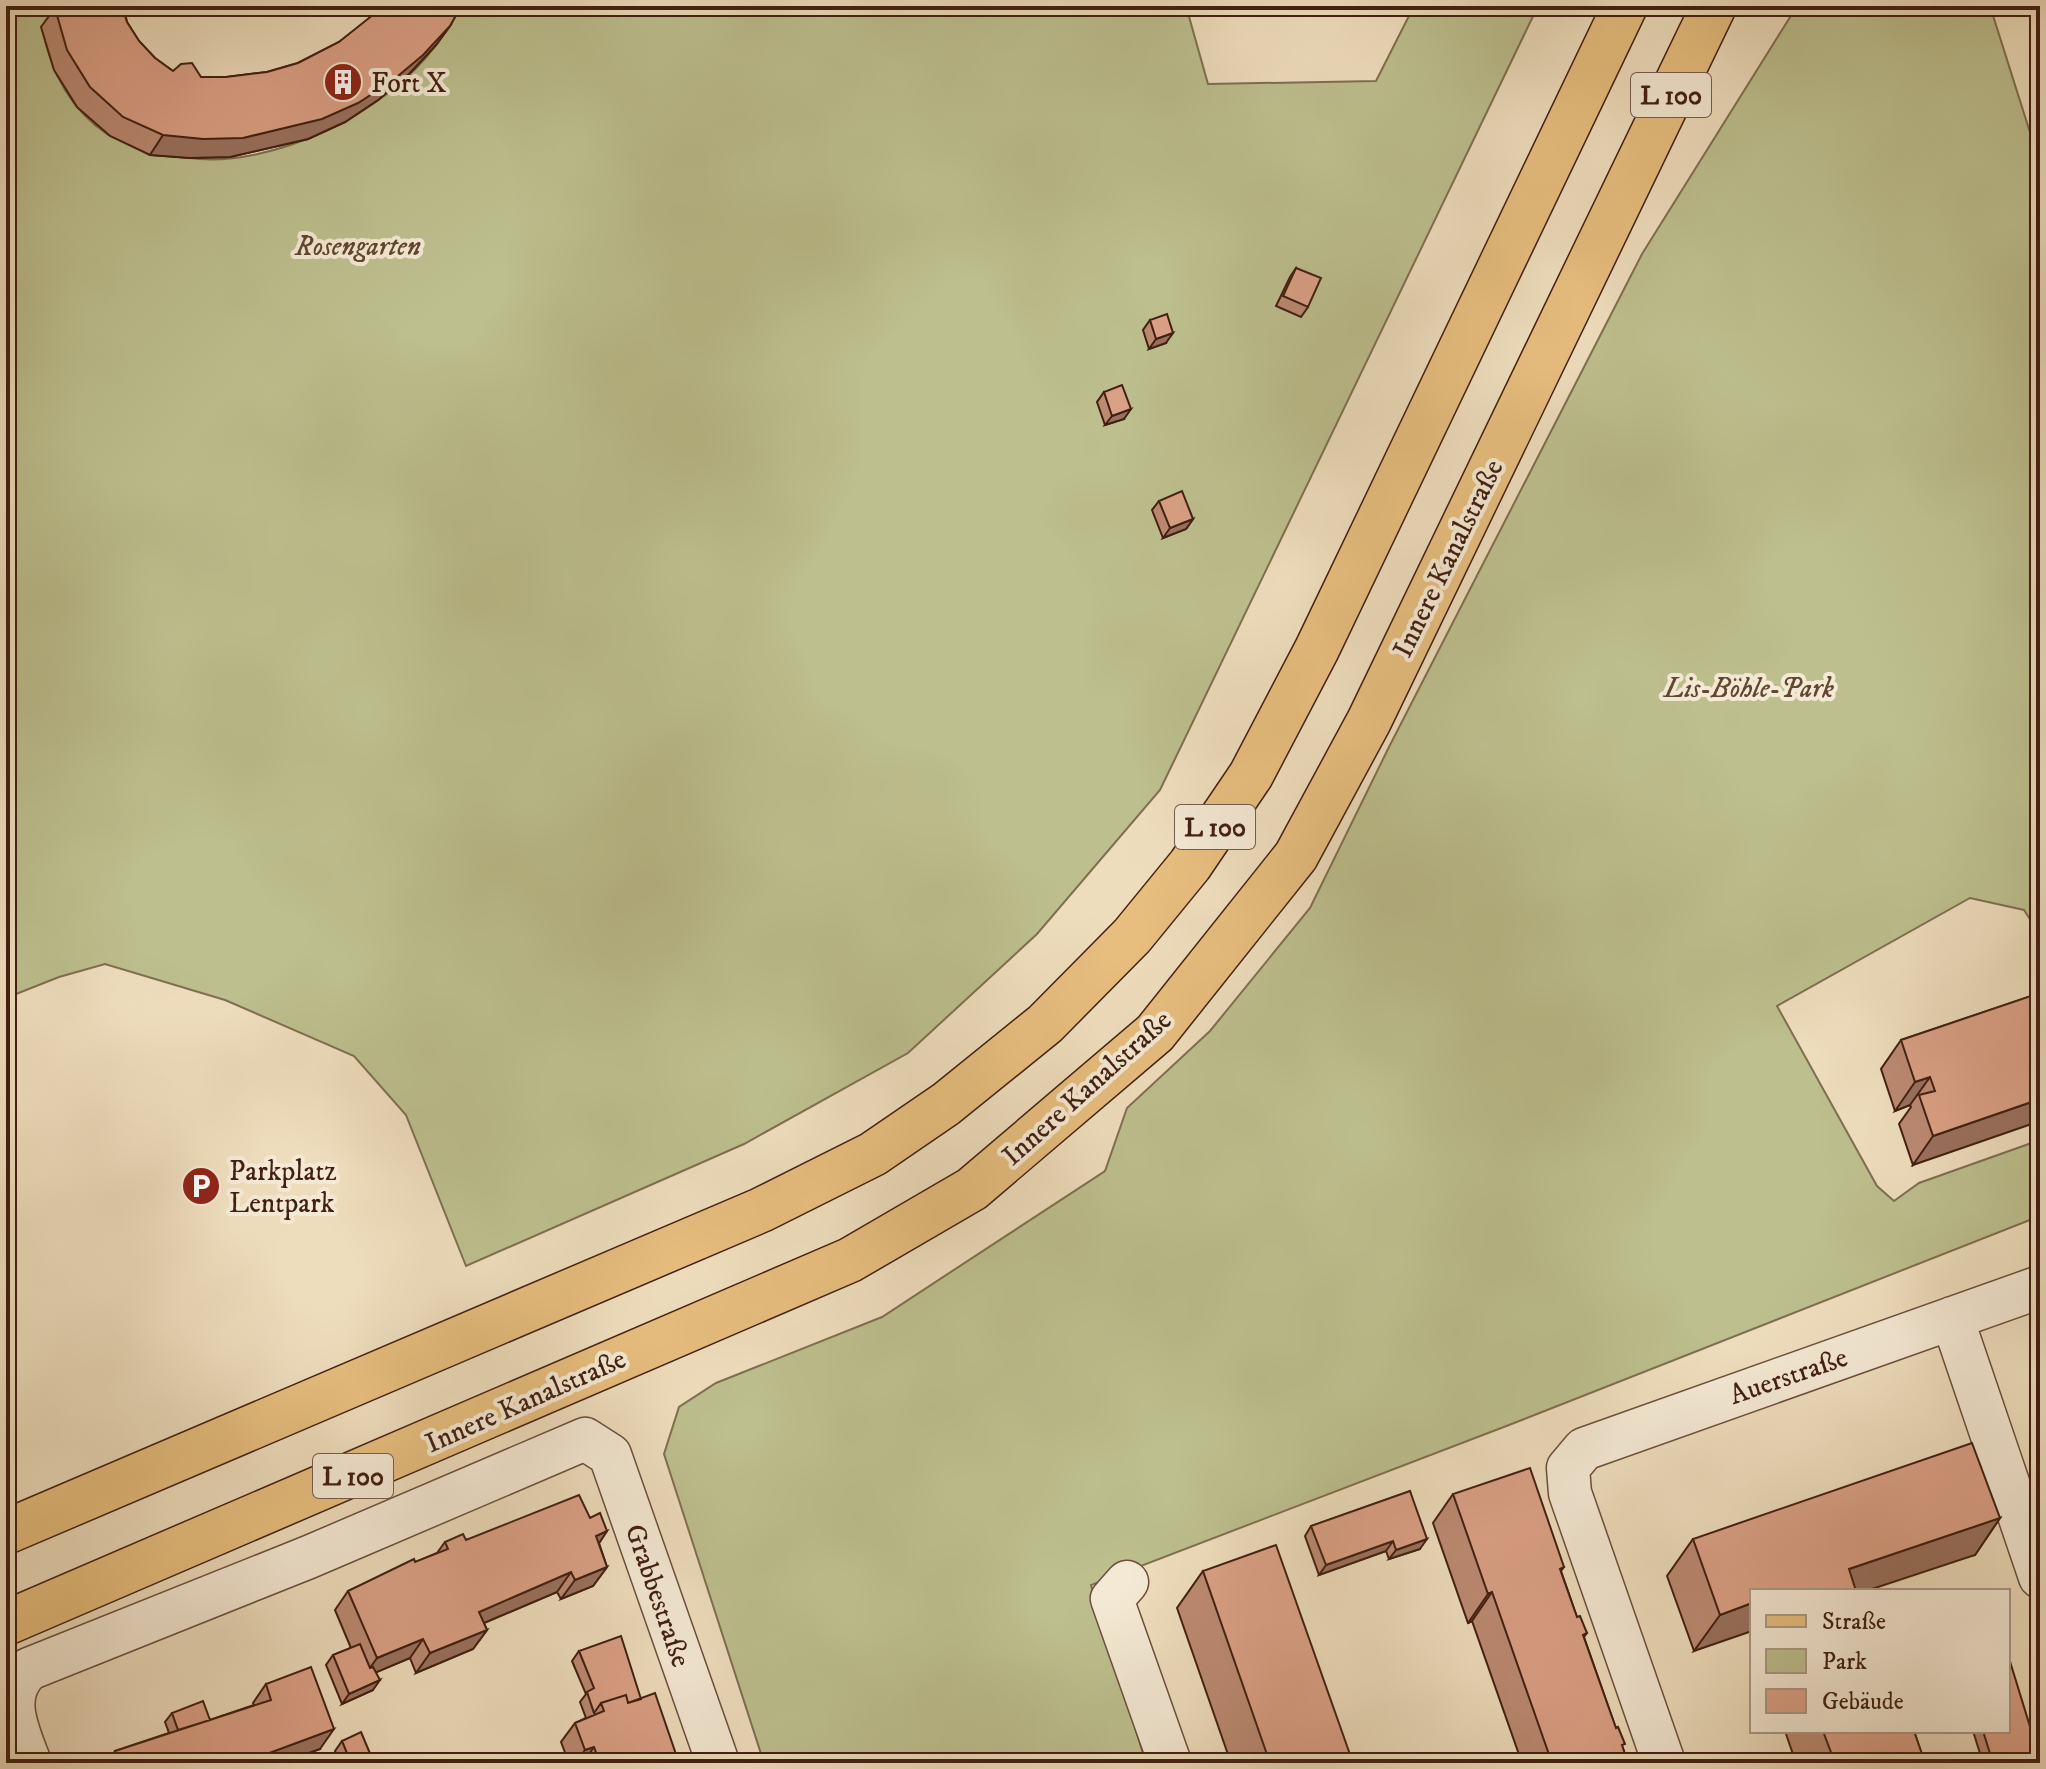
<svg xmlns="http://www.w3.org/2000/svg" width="2046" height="1769" font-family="'IM FELL DW Pica',serif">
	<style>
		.green { fill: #bdbf8e; stroke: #7f6f50; stroke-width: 2 }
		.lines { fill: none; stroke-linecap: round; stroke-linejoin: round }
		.minor-casing { stroke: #6c4e3c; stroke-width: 45 }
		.major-casing { stroke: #411f11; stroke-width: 47 }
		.minor { stroke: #f4e9d4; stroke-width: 42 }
		.major { stroke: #e7be7e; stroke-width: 44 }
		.wall { fill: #bc8a73; stroke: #411f11; stroke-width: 2 }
		.shaded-wall { fill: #99715e; stroke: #411f11; stroke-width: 2 }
		.building { fill: #dba186; stroke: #411f11; stroke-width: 2 }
		.labels { text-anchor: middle; stroke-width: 8; stroke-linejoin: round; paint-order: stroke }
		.shield { fill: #f4e9d4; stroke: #775c4c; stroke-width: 2 }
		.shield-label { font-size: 26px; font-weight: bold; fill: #411f11 }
		.poi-label { font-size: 28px; fill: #411f11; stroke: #f4e9d4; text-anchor: start }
		.park-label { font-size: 28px; font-style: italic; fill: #604730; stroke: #f4e9d4 }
		.street-label { font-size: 28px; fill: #411f11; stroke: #f4e9d4 }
	</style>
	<rect width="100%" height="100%" fill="#eeddbd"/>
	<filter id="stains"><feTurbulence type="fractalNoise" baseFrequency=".0025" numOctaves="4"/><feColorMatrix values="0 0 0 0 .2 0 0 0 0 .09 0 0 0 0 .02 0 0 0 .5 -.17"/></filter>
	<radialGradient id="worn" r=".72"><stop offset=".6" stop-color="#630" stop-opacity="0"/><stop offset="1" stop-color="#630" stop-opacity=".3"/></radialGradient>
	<!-- green -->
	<path class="green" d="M6 6H93L42 27C50 70 70 109 107 134 118 141 135 143 148 146 161 150 176 156 189 158 272 169 388 112 436 45 445 33 449 19 454 6H1186L1208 84 1376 81 1414 6H1538L1160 790 1037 934 908 1053 744 1144 466 1266 406 1115 354 1056 225 1000 105 964 59 977 6 998Z
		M1797 6H1990L2040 164V935L2024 910 1970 898 1777 1006 1877 1186 1894 1201 1919 1183 2040 1140V1216L1509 1425 1091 1585 1146 1763H764L664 1454 679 1407 716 1383 882 1317 1105 1171 1127 1108 1210 1031 1310 908 1389 747 1642 254Z"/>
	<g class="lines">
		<defs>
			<path id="minor" d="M1952 1318 2040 1577
				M1127 1582 1112 1599 1170 1763
				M30 1763C18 1731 0 1695 29 1669L309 1557 585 1439 610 1455 718 1763
				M1664 1763 1570 1493 1568 1468 1584 1449 2040 1287"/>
			<path id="major" d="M6 1532 761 1210 873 1154 946 1104 1045 1024 1132 936 1190 865 1251 775 1317 649 1625 6
				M6 1623 850 1260 972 1189 1155 1033 1296 856 1369 721 1714 6"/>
		</defs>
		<!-- minor casing -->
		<use href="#minor" class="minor-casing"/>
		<!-- major casing -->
		<use href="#major" class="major-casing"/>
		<!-- minor -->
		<use href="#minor" class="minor"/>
		<!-- major -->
		<use href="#major" class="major"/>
	</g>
	<!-- wall -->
	<path class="wall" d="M371 6H461L450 26 436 45 409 74 378 100 345 122 308 139 230 157 190 158 150 155 110 136 77 107 54 70 41 27 55 8 125 13 127 22 139 41 155 58 173 71 201 77H226L267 72 298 63 339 42 373 16Z
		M1296 268 1308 307 1301 317 1276 306 1290 277Z
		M1150 320 1166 343 1149 349 1143 330Z
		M1104 392 1124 419 1105 425 1097 402Z
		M1159 501 1193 519 1186 529 1163 538 1152 510Z
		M2040 993 1913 1165 1899 1124 1911 1107 1910 1105 1895 1111 1881 1069 1901 1040Z
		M2040 1343V1387L2030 1357Z
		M1410 1491 1420 1549 1389 1559 1386 1551 1319 1575 1305 1536 1311 1526Z
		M1453 1494 1564 1567 1561 1571 1577 1617 1587 1633 1584 1637 1628 1763H1522L1472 1621 1468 1623 1433 1523Z
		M590 1518 607 1531 599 1543 607 1567 593 1586 561 1599 557 1592 484 1623 487 1630 473 1649 416 1673 410 1658 376 1672 373 1690 342 1704 326 1665 333 1655 351 1648 335 1610 348 1591 437 1553 445 1542 466 1540Z
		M2000 1518 1975 1555 1752 1591 1694 1651 1667 1576 1693 1539Z
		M1203 1571 1353 1763H1231L1177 1608Z
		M579 1651 641 1699 679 1763H569L561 1742 575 1723 586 1718 580 1702 586 1694 572 1661Z
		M266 1684 320 1749 281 1763H106L115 1751 169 1733 165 1722 172 1713 210 1720 254 1705 253 1703Z
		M1785 1731H1914L1925 1763H1796Z
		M1973 1731H2008L2040 1763H1983Z
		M342 1741 374 1763H340L335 1751Z"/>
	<!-- shaded-wall -->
	<path class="shaded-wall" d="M117 6H144L107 20Z
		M450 26 436 45 409 74 378 100 345 122 308 139 230 157 190 158 150 155 163 135Z
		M1173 333 1166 343 1149 349 1156 339Z
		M1131 409 1124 419 1105 425 1112 416Z
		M1193 519 1186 529 1163 538 1170 528Z
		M1930 1077 1910 1105 1895 1111 1915 1082Z
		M2040 1099V1121L1913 1165 1933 1136Z
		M2000 1518 1975 1555 1866 1591H1833L1849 1569Z
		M607 1531 594 1551 596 1536Z
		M1427 1539 1420 1549 1389 1559 1396 1550Z
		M1393 1541 1386 1551 1319 1575 1326 1565Z
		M607 1567 593 1586 561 1599 575 1580Z
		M571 1572 557 1592 465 1631 479 1612Z
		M1492 1592 1472 1621 1468 1623 1488 1594Z
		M1752 1603V1631L1694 1651 1720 1615Z
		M487 1630 473 1649 416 1673 430 1653Z
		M423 1639 410 1658 363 1678 377 1658Z
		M380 1680 373 1690 342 1704 349 1694Z
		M334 1729 320 1749 281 1763H262L269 1753Z
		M594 1747 583 1763H575L585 1750Z"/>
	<!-- building -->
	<path class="building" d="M59 6H122L127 22 139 41 155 58 173 71 181 64 192 63 201 77H226L267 72 298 63 339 42 384 6H461L450 26 423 55 392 81 358 103 322 119 243 138 203 139 163 135 123 117 90 87 67 50 55 8Z
		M1296 268 1321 278 1308 307 1283 296Z
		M1167 314 1173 333 1156 339 1150 320Z
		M1122 385 1131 409 1112 416 1104 392Z
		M1182 491 1193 519 1170 528 1159 501Z
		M2040 993V1099L1933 1136 1919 1095 1935 1091 1930 1077 1915 1082 1901 1040Z
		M1972 1443 2000 1518 1849 1569 1856 1591H1752V1603L1720 1615 1693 1539Z
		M1530 1468 1564 1567 1560 1569 1577 1617 1580 1616 1587 1633 1583 1635 1616 1728 1618 1727 1625 1744 1622 1745 1628 1763H1552L1492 1592 1488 1594 1453 1494Z
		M1410 1491 1427 1539 1396 1550 1393 1541 1326 1565 1311 1526Z
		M579 1495 590 1518 600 1513 607 1531 596 1536 607 1567 575 1580 571 1572 479 1612 487 1630 430 1653 423 1639 377 1658 348 1591 414 1559 415 1562 448 1549 445 1542 463 1534 466 1540Z
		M1276 1545 1353 1763H1270L1203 1571Z
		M621 1636 641 1699 628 1703 626 1695 601 1703 594 1713 587 1692 594 1688 579 1651Z
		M360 1644 370 1668 373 1667 380 1680 349 1694 333 1655Z
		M2008 1655 2040 1759V1763H1993L1983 1731H2008Z
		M311 1667 334 1729 269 1753 273 1763H119L115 1751 271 1700 266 1684Z
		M655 1693 679 1763H600L594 1747 585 1750 575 1723 604 1711 601 1703 626 1695 628 1703Z
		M203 1701 210 1720 178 1730 172 1713Z
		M1823 1731H1914L1925 1763H1835Z
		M361 1732 374 1763H351L342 1741Z"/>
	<!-- icons -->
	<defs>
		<symbol id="building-disc" viewBox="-11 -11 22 22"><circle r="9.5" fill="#8f2418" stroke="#f4e9d4"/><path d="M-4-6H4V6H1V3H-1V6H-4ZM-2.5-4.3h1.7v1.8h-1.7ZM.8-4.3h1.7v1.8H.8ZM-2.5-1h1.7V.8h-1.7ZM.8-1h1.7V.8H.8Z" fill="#fff"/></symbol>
		<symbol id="parking-disc" viewBox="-11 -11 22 22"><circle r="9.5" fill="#8f2418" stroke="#f4e9d4"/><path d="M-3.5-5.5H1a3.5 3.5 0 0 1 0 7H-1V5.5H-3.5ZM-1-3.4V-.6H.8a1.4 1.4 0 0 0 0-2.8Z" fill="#fff"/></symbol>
	</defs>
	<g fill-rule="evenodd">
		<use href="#building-disc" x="321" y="60" width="44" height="44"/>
		<use href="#parking-disc" x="179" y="1164" width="44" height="44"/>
	</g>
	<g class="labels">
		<!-- shield labels -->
		<g class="shield">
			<rect x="1631" y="73" width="80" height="44" rx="6"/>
			<rect x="1175" y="805" width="80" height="44" rx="6"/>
			<rect x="313" y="1454" width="80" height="44" rx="6"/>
		</g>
		<g class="shield-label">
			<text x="1671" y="104">L 100</text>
			<text x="1215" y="836">L 100</text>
			<text x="353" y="1485">L 100</text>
		</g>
		<!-- poi labels -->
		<g class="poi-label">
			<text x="371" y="92">Fort X</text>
			<text x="229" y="1180">Parkplatz<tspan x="229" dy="32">Lentpark</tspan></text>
		</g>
		<!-- park labels -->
		<g class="park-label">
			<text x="358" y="255">Rosengarten</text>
			<text x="1749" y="697">Lis-Böhle-Park</text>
		</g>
		<!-- street labels -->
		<g class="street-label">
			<text transform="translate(1447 558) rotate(-64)" y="10">Innere Kanalstraße</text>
			<text transform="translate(1086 1087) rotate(-42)" y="10">Innere Kanalstraße</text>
			<text transform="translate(1788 1375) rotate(-19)" y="10">Auerstraße</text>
			<text transform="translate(525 1400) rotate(-24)" y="10">Innere Kanalstraße</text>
			<text transform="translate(659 1595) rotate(71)" y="10">Grabbestraße</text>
		</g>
	</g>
	<!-- margin -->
	<rect width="2046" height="1769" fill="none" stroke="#eeddbd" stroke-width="32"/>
	<rect x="8" y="8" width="2030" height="1753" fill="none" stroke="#411f11" stroke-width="4"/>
	<rect x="16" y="16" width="2014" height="1737" fill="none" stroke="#411f11" stroke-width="2"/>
	<!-- legend -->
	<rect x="1750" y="1589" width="260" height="144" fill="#f4e9d4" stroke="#ac9886" stroke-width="2"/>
	<rect x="1766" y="1615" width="40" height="12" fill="#e7be7e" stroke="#ac9886" stroke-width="2"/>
	<text x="1822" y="1629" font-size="24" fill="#411f11">Straße</text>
	<rect x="1766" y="1649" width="40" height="24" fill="#bdbf8e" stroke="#ac9886" stroke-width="2"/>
	<text x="1822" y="1669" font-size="24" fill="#411f11">Park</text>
	<rect x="1766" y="1689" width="40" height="24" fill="#dba186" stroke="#ac9886" stroke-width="2"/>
	<text x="1822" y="1709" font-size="24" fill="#411f11">Gebäude</text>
	<rect width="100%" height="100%" filter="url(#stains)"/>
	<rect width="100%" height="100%" fill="url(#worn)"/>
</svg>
